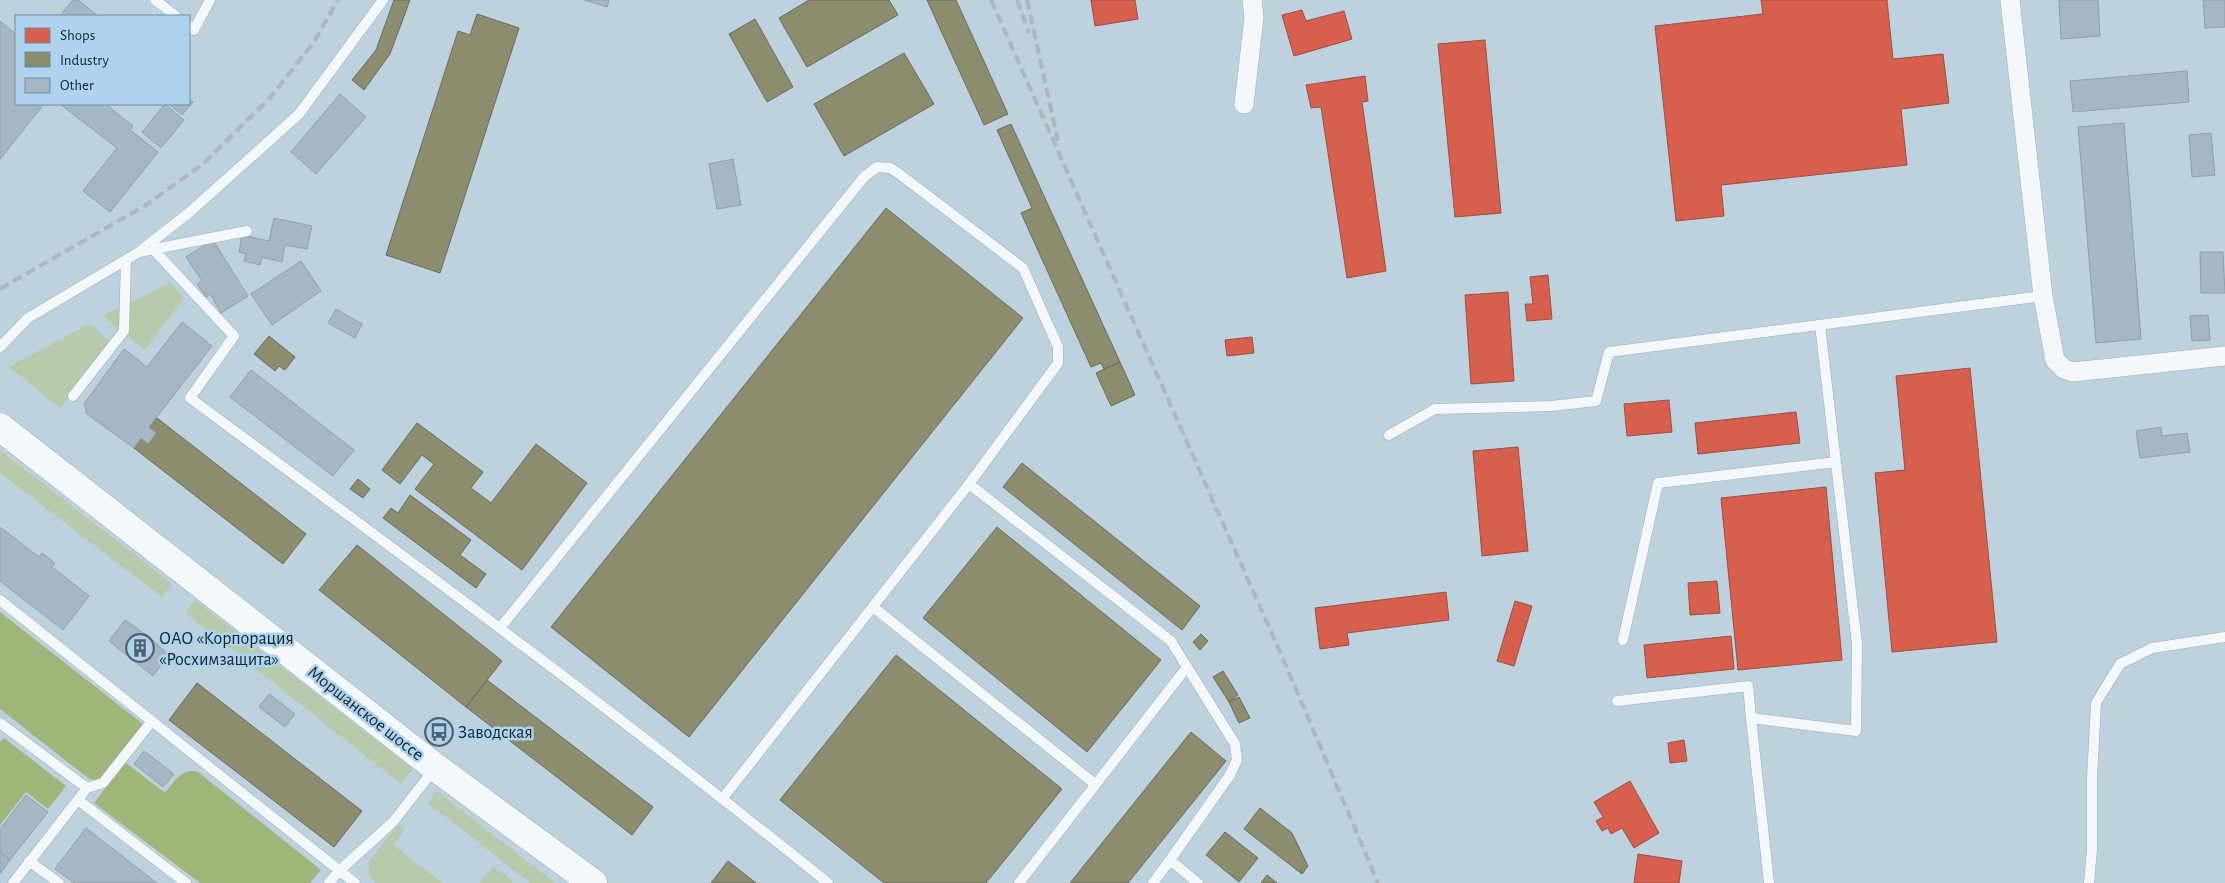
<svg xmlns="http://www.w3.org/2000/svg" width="2225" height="883" font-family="'Alegreya Sans',sans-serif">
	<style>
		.green { fill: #b7caab }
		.forest { fill: #9fb67b }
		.shops { fill: #d6604d; stroke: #9c4e44 }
		.industry { fill: #8c8c6e; stroke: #696d5b }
		.building { fill: #a6b6c2; stroke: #90a0ab }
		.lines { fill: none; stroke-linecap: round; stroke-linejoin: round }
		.service-casing { stroke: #9faeba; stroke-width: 11 }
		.minor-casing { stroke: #9faeba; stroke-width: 20 }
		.primary-casing { stroke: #9faeba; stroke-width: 29 }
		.service { stroke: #f5f8fa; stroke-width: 10 }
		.minor { stroke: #f5f8fa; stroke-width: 19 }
		.primary { stroke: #f5f8fa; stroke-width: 28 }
		.rail { stroke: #b0b6ba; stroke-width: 4; stroke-dasharray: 10 5; stroke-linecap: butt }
		.labels { text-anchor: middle; stroke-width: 5; stroke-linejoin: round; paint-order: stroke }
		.poi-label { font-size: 18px; fill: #16242f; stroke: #aed3ee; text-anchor: start }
		.street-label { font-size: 18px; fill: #16242f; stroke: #aed3ee }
	</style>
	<rect width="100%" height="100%" fill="#bdd1df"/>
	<!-- green -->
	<path class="green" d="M170 283 184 298 145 350 102 316Z
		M89 324 110 341 60 408 9 367Z
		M0 450 172 584 162 597 0 473Z
		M195 600 413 769 401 784 185 613Z
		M437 791 555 883H530L428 803Z
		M397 825 404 830 393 845 443 883H375L370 877 368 863Z
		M493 866 513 881 511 883H480Z"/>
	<!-- forest -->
	<path class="forest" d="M0 612 143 724 100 778 93 780 88 778 0 709Z
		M4 738 66 786 48 809 26 792 0 825V742Z
		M125 762 165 793C174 782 182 767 198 772L321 870 310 883H200L94 803Z"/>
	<!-- shops -->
	<path class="shops" d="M1091 0H1135L1138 19 1095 26Z
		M1761 0H1887L1893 59 1943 54 1949 103 1901 109 1907 165 1721 185 1724 216 1676 221 1655 26 1763 14Z
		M1302 10 1306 21 1344 11 1352 39 1294 56 1282 15Z
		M1485 40 1501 213 1455 217 1438 44Z
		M1365 76 1368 101 1362 102 1386 271 1347 278 1321 107 1311 108 1306 85Z
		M1548 275 1552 319 1527 321 1525 304H1533L1530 277Z
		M1508 292 1514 381 1471 384 1465 295Z
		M1252 337 1254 353 1227 356 1225 340Z
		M1970 368 1997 642 1892 652 1875 473 1905 470 1896 376Z
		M1669 400 1672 432 1627 436 1624 404Z
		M1796 412 1800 443 1698 454 1695 423Z
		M1518 447 1528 551 1482 556 1473 451Z
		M1826 487 1842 660 1738 670 1721 498Z
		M1717 581 1720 613 1690 615 1688 583Z
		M1446 592 1449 620 1347 633 1349 645 1320 649 1315 608Z
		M1515 601 1532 606 1514 666 1497 661Z
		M1731 636 1734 669 1647 678 1644 645Z
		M1684 740 1687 761 1670 763 1668 743Z
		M1630 781 1659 833 1634 848 1622 828 1611 834 1608 828 1602 831 1596 821 1603 817 1594 802Z
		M1638 854 1682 861 1679 883H1634Z"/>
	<!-- industry -->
	<path class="industry" d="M394 0H410L390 54 364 90 352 80 376 50Z
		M809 0H889L898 15 807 67 779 18Z
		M927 0H956L1008 114 984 125Z
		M477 14 519 28 440 273 386 255 458 31 470 35Z
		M755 19 793 87 767 102 729 34Z
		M904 53 934 104 844 156 814 104Z
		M1011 124 1120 362 1104 369 1101 363 1091 367 1021 213 1032 208 997 130Z
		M886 208 1023 318 689 737 551 627Z
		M269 336 295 357 285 370 279 366 275 371 254 354Z
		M1120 362 1135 395 1111 406 1096 373Z
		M157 418 306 534 283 564 134 448 141 438 148 444 156 433 149 427Z
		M417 423 483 472 471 488 491 503 536 444 587 483 522 570 415 489 434 464 422 455 400 484 382 470Z
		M1022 463 1200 606 1182 630 1003 487Z
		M358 479 370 489 363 498 350 489Z
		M410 495 471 540 460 555 486 574 476 588 383 518 391 508 398 513Z
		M997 527 1161 660 1087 752 923 618Z
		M357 545 502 661 466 707 319 590Z
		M1201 634 1208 641 1200 650 1193 642Z
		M896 655 1062 789 986 883H884L780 800Z
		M1223 671 1238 695 1229 702 1213 677Z
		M487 680 653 807 632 835 466 707Z
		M197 683 362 811 334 847 169 720Z
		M1239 697 1250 718 1239 723 1229 702Z
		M1191 732 1226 761 1128 883H1070Z
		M1260 808 1292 833 1308 866 1302 874 1244 829Z
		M1225 832 1258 858 1239 882 1206 855Z
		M728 861 756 883H711Z
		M1267 875 1277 883H1261Z"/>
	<!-- building -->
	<path class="building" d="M73 0H78L98 16H60Z
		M584 0H609L607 7Z
		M2059 0H2098L2100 36 2061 39Z
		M2203 0H2225V27L2205 28Z
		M0 21 16 34V104H44L0 159Z
		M2187 71 2189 102 2073 112 2070 81Z
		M340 94 366 117 316 174 291 152Z
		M189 98 193 102 182 115 169 104H189Z
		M60 104H105L133 126 130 130 158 152 110 212 83 191 117 148Z
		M165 104 184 120 161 148 142 132Z
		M2124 123 2141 339 2096 343 2078 127Z
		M2211 133 2215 175 2192 177 2189 135Z
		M733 159 741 205 717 209 709 164Z
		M274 218 312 226 307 249 285 245 282 262 262 257 260 265 244 261 246 254 239 252 242 235 269 241Z
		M213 240 248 296 221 313 210 294 206 297 197 284 202 281 186 257Z
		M2200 252H2223L2225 293H2201Z
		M301 261 321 291 272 325 251 294Z
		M336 309 362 324 355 338 328 323Z
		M2208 315 2210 340 2192 341 2190 316Z
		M182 322 212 346 149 427 156 433 148 444 141 438 134 448 87 414 84 404 124 349 147 367Z
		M251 370 354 450 333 476 230 397Z
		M2161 427 2162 436 2187 433 2190 452 2140 458 2136 431Z
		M0 527 39 557 42 553 55 563 52 567 89 596 63 630 0 581Z
		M125 620 149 637 169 655 153 676 109 641Z
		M269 694 295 714 285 727 259 707Z
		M144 751 174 774 163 787 134 764Z
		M26 795 48 812 10 860 0 852V829Z
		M86 828 144 873 157 883H74L55 869Z
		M0 852 10 860 0 874Z"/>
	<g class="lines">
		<defs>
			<path id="service" d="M155 0 176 16
				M189 26 194 30 210 0
				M154 250 234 336 190 398C405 557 620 715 828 883
				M139 252 191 211 299 114 383 0
				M0 347 28 318 139 252 247 231
				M73 396 124 331 126 260
				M1389 435 1435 409 1551 406 1596 401 1609 352 2043 296
				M0 600 355 883
				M873 607 1095 784
				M500 628 864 177 877 167 890 168 898 173 1023 268 1058 347V363L969 484
				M1623 640 1658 483 1836 462
				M1617 701 1748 686 1751 718
				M0 723 87 788 13 883
				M87 788 103 783 152 721
				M723 798 969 484 1171 641 1187 667 1019 883
				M78 800 186 883
				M1170 860 1230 775 1237 760 1235 744 1187 667
				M29 861 59 883
				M329 883 339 871 393 822 435 768
				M1153 883 1170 860 1198 883
				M1769 883 1751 718 1856 731 1857 644 1820 325
				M2089 883 2092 849V778L2096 703 2120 664 2152 648 2225 637"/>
			<path id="minor" d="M2010 0 2043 296 2055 360 2064 369 2073 372 2225 356
				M1244 104 1254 17 1252 0"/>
			<path id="primary" d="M0 427 435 767 593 883"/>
		</defs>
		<!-- service casing -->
		<use href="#service" class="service-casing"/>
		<!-- minor casing -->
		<use href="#minor" class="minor-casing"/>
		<!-- primary casing -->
		<use href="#primary" class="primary-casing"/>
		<!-- service -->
		<use href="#service" class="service"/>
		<!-- minor -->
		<use href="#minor" class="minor"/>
		<!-- primary -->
		<use href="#primary" class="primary"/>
		<!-- rail -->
		<path class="rail" d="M991 0 1284 661 1378 883
			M1017 0 1029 33
			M1027 0 1058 141
			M0 289 146 205 203 164 269 99 314 42 338 0"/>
	</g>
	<!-- icons -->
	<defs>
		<symbol id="building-ring" viewBox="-11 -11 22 22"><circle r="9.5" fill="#aed3ee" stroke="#50616d" stroke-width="1.5"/><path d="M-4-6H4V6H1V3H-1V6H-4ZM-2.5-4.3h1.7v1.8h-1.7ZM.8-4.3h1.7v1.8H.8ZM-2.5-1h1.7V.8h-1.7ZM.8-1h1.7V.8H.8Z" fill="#50616d"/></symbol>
		<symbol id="bus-ring" viewBox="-11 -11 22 22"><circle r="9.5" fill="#aed3ee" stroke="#50616d" stroke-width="1.5"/><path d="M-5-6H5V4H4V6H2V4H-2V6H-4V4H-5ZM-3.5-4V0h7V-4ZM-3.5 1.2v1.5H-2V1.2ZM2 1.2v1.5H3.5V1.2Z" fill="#50616d"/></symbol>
	</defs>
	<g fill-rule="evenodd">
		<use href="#building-ring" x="124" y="632" width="32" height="32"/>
		<use href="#bus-ring" x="423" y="716" width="32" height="32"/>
	</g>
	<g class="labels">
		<!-- poi labels -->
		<g class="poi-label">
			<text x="159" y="644">ОАО «Корпорация<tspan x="159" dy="21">«Росхимзащита»</tspan></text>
			<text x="458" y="738">Заводская</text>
		</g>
		<!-- street labels -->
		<g class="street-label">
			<text transform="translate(366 713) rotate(38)" y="6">Моршанское шоссе</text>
		</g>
	</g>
	<!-- legend -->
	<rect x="15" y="15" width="175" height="90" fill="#aed3ee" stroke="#718da2"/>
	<rect x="25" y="28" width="25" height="15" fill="#d6604d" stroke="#718da2"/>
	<text x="60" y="40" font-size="15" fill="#16242f">Shops</text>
	<rect x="25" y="52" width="25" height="15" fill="#8c8c6e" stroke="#718da2"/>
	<text x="60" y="65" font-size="15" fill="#16242f">Industry</text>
	<rect x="25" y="78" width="25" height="15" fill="#a6b6c2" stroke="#718da2"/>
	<text x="60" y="90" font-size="15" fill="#16242f">Other</text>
</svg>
